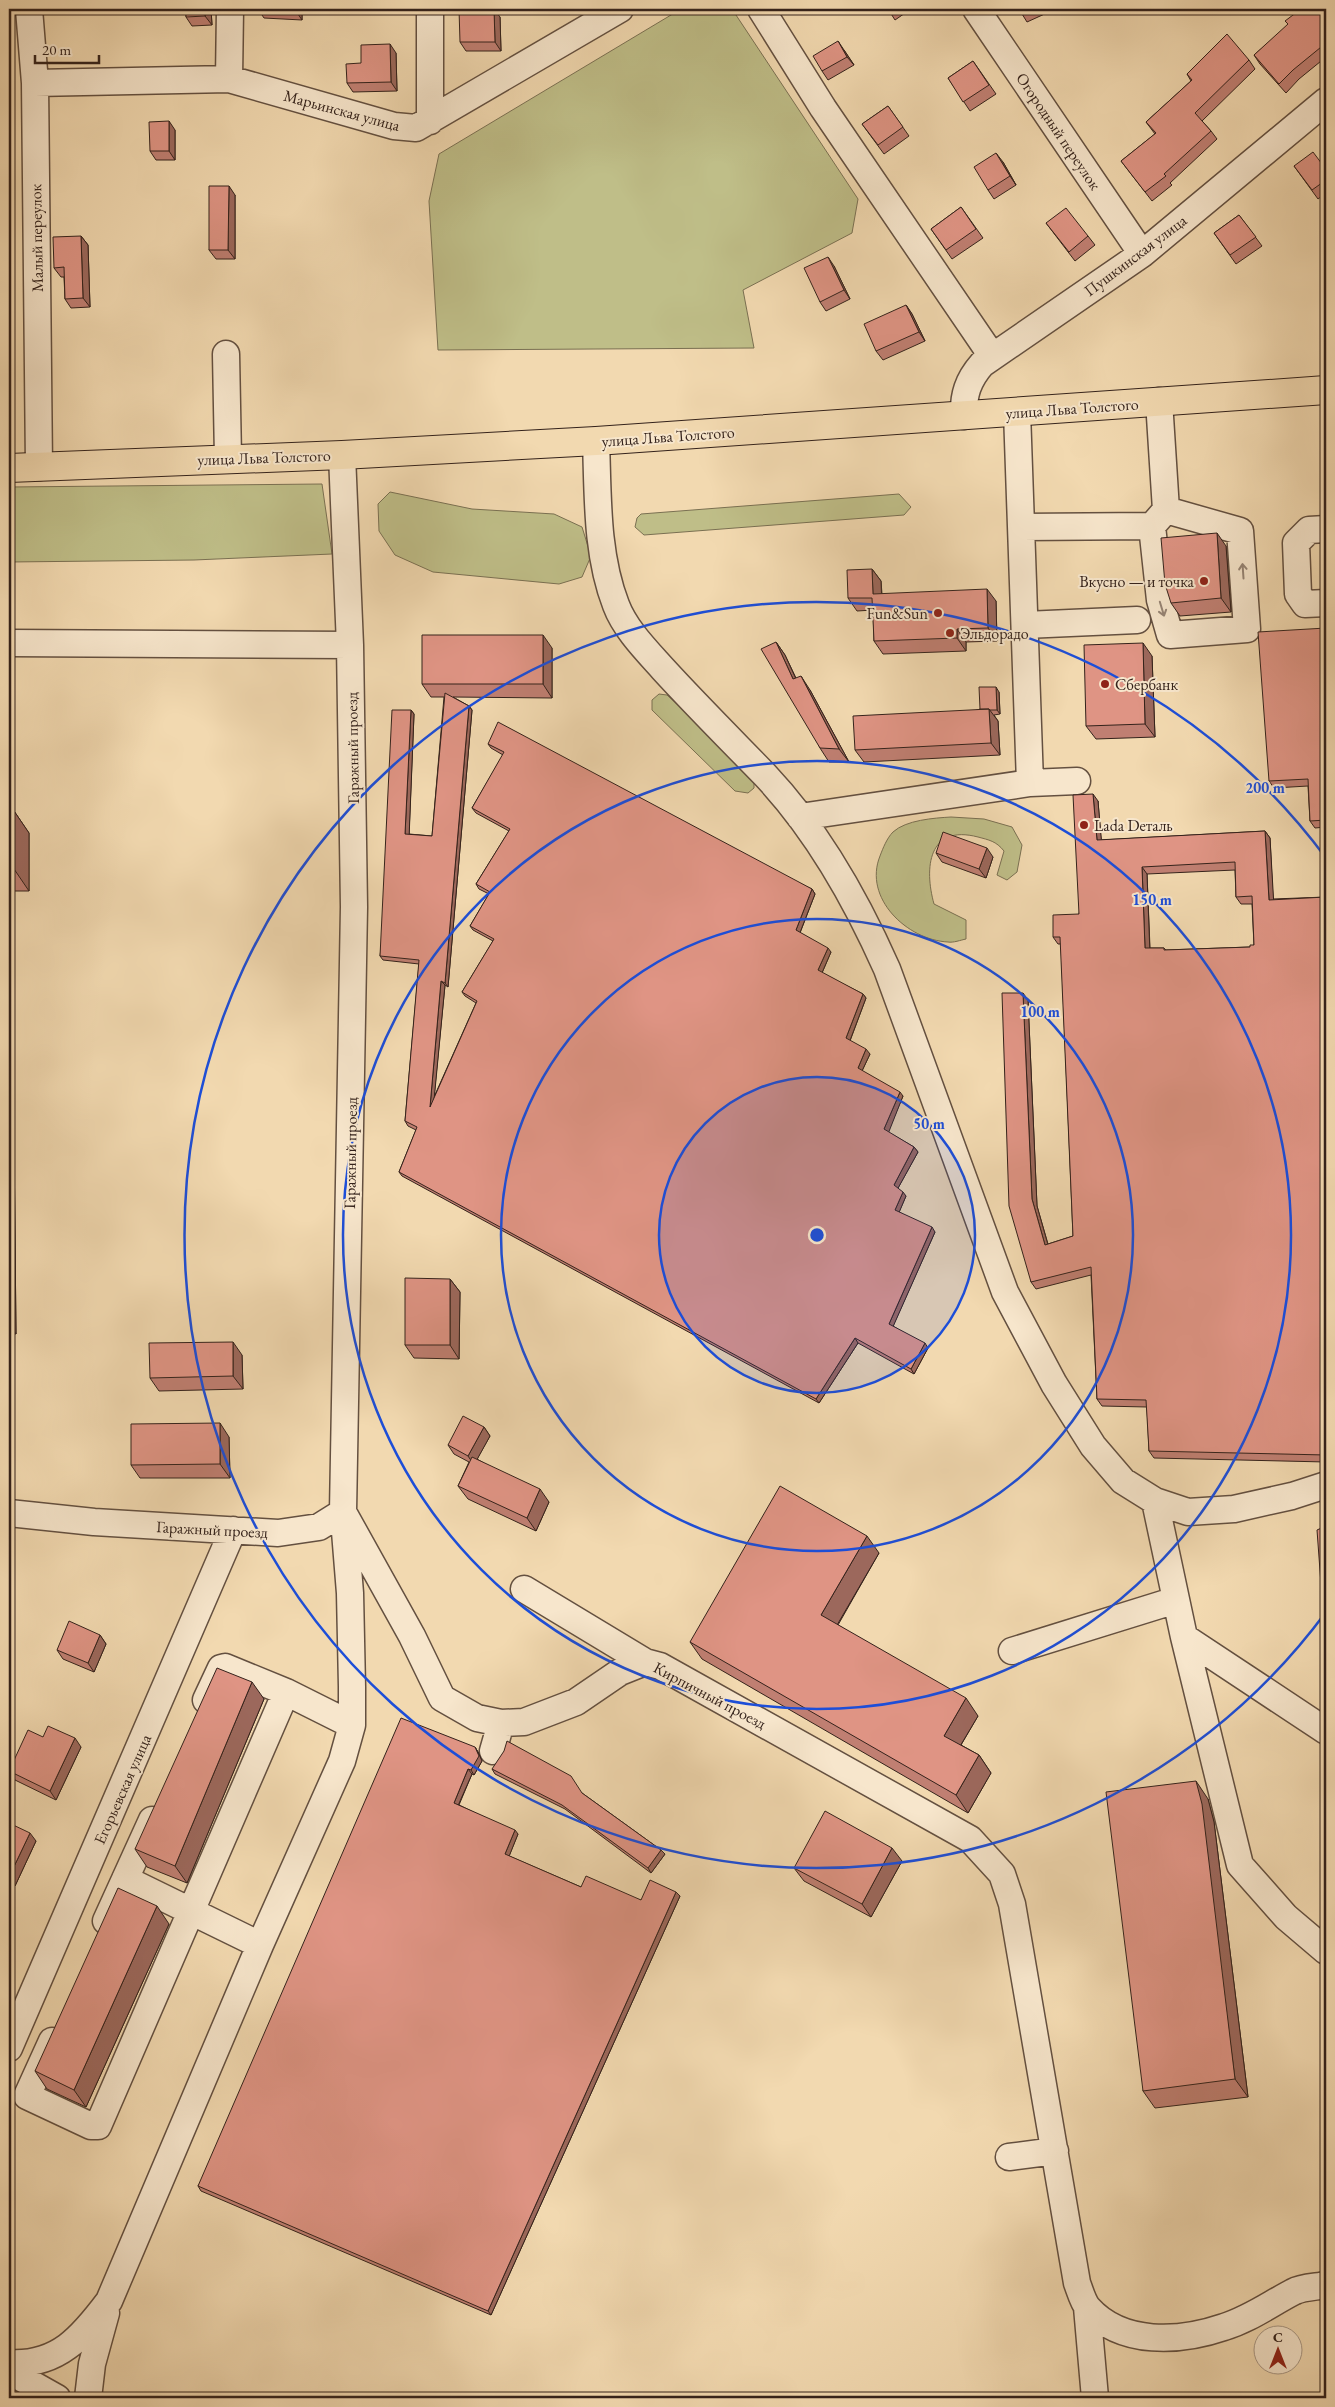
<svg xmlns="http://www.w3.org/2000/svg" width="1335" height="2407" font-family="'EB Garamond',serif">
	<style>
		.green { fill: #bfbe88; stroke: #7a7052 }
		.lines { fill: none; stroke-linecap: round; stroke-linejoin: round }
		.minor-casing { stroke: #645040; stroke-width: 29 }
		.highway-casing { stroke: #34221b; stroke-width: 30 }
		.minor { stroke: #f7e6cc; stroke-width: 26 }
		.highway { stroke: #f2d9b0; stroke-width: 28 }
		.wall { fill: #c07f72; stroke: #34221b; fill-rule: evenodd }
		.shaded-wall { fill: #9c685c; stroke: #34221b }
		.building { fill: #df9484; stroke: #34221b; fill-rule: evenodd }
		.oneway { stroke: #968474 }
		.ring { fill: none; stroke: #1d4ed8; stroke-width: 2.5 }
		.poi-dot { fill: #8f2418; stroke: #f7e6cc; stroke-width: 2 }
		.labels { text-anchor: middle; stroke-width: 4; stroke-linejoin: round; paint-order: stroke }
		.street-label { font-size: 16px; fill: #34221b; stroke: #f7e6cc }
		.poi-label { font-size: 16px; fill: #34221b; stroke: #f7e6cc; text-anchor: start }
		.centre { fill: #1d4ed8; stroke: #f7e6cc; stroke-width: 2.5 }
		.ring-label { font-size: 15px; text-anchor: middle; font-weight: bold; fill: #1d4ed8; stroke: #f7e6cc; stroke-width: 4; stroke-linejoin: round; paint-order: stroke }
	</style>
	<rect width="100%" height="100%" fill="#f2d9b0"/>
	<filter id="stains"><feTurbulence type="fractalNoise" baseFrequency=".004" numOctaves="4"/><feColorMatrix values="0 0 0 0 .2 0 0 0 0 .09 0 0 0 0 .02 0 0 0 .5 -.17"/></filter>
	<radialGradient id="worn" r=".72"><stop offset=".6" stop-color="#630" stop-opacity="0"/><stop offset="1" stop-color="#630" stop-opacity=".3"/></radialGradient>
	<!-- green -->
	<path class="green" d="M681 9H732L858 199 852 233 743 290 754 348 438 350 429 201 439 154Z
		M322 484 332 554 194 560 9 562V487Z
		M390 492 472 509 554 514 582 527 591 556 582 577 559 584 433 572 395 555 379 531 378 504Z
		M899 494 911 507 904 515 644 535 635 527 637 518 641 514Z
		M659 694 667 695 754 774V788L748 793 735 791 652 710V700Z
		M951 817 984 819 1012 827 1022 845 1017 872 1007 880 997 875 1004 851C996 841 989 840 978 837 928 824 924 868 934 904L966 920V939C961 940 953 943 948 942 907 940 863 898 880 856 883 848 887 838 893 832 906 820 934 818 951 817Z"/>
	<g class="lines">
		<defs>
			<path id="minor" d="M29 9 35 83 39 467
				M430 9V121
				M761 9 823 108 992 356
				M976 9 1142 254
				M229 79 230 9
				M35 83 229 79 394 126 416 128 620 9
				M226 354 228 458
				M1017 412 1030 783
				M964 416C963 395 968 380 982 364L1142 254 1326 101
				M596 441C598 495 596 554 616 605 625 629 646 650 663 669 696 705 731 740 765 775 818 831 856 899 887 969L1005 1292 1054 1384 1093 1446 1123 1481 1155 1501 1188 1512 1234 1509 1292 1496 1326 1485
				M1152 526 1160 600 1170 635 1247 629 1240 531 1166 510
				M1022 527 1152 526 1166 510 1159 401
				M1326 529 1309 530 1296 543 1298 594 1305 604 1326 603
				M1025 625 1137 620
				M9 643 350 645
				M800 817 1030 783 1077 781
				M1155 1501 1184 1637 1326 1731
				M343 1512 412 1636 442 1698 477 1718 501 1723 524 1722 576 1702 620 1672 645 1662 660 1666 970 1839 1002 1874 1012 1904 1077 2283C1080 2291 1083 2302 1088 2308 1122 2346 1180 2342 1224 2327 1250 2319 1270 2304 1293 2292 1302 2287 1316 2287 1326 2285
				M9 1513 94 1522 278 1533 319 1527 343 1512 354 907 350 645 342 455
				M524 1589 645 1662
				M1184 1637 1240 1865 1286 1917 1326 1951
				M1012 1651 1176 1600
				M206 1700 221 1668 225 1667 286 1692
				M493 1751 501 1723
				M125 1879 260 1945
				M106 1921 152 1820
				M52 2041 27 2096 91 2126H98L286 1692 352 1725
				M9 2048 233 1530
				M1009 2157 1055 2151
				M1087 2307 1095 2398
				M9 2363C58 2366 82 2337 109 2301L260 1945 342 1761 352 1725V1687L350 1593 344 1519
				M9 2371 57 2398
				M88 2398 92 2364 106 2313"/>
			<path id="highway" d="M9 468 342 455 596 441 1326 390"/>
		</defs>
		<!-- minor casing -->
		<use href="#minor" class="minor-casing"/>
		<!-- highway casing -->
		<use href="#highway" class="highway-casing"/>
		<!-- minor -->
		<use href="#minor" class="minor"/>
		<!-- highway -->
		<use href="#highway" class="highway"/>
	</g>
	<!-- wall -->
	<path class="wall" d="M173 9H211L212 25 192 26 186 17V14H177Z
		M258 9H302V20L264 18Z
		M888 9H911L895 20Z
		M1019 9H1047L1049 12 1027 22Z
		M1326 9V57L1299 79 1286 93 1260 64 1254 55 1304 12Z
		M500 17 501 51H466L460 42Z
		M844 50 854 65 828 80 822 71Z
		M396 53 397 91 353 92 347 83 361 63Z
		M1249 60 1255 69 1202 121 1211 131 1217 139 1170 183 1172 185 1152 201 1121 161 1155 134 1146 122 1191 81 1187 74Z
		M973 61 996 94 970 111 948 78Z
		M888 106 909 136 884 154 862 124Z
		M175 130V160H156L150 151Z
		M1326 160V193L1318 199 1294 166 1322 164Z
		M1003 162 1016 185 994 199 988 190Z
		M235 195V259H216L209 250Z
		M961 207 983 238 952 259 931 229Z
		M1239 215 1262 246 1236 264 1214 233Z
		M1046 223 1088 236 1095 245 1075 261Z
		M81 236 88 245 90 307 71 308 65 299 64 277H61L54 268Z
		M834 266 850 299 826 311 820 302Z
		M906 305 912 314 925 341 883 360 876 351Z
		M1226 546 1231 612 1180 616 1171 603Z
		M872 569 881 581 882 594 996 601 997 641 966 642V651L883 654 874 641 873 610 857 611 848 598Z
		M1326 628V827L1315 828 1310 821 1308 786 1274 788 1269 781Z
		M776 642 785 655 796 678 810 690 849 762H829L820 748Z
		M552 648V698L453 697 469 706 472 710 448 987 445 985 434 1097 476 1003 465 996 462 992 493 941 473 930 470 926 489 894 479 889 476 884 509 831 476 813 472 808 503 755 491 748 488 744 812 889 815 894 800 933 831 952 822 973 863 994 866 998 850 1041 870 1054 862 1071 903 1096 888 1132 914 1147 918 1152 898 1188 906 1196 899 1212 935 1232 893 1326 928 1348 914 1374 858 1343 819 1403 402 1176 399 1172 416 1130 408 1126 405 1121 419 964 383 960 380 956 411 710 414 714 409 834 432 836 444 697H431L422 684Z
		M1152 656 1155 737 1096 739 1086 726Z
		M999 692 1000 714 994 715 998 721 1000 755 864 762 855 750 980 709Z
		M1098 801 1101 840 1265 831 1270 838 1273 899 1326 897V1462L1154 1458 1149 1451 1147 1407 1102 1406 1097 1399 1091 1275 1036 1289 1031 1282 1028 1000 1037 1206 1048 1244 1073 1236 1061 944H1058L1053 937 1079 914ZM1235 870 1236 897 1241 904H1252L1254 945 1250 947 1166 950 1164 948H1150L1147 874Z
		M9 808H12L29 833V891H9Z
		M936 853 993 857 986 878 942 862Z
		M9 1130 14 1138 16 1334H9Z
		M450 1279 460 1292 459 1359 414 1358 405 1345Z
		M242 1355 243 1389 159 1391 150 1378Z
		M484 1427 490 1436 477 1459 549 1502 536 1531 468 1499 458 1486 469 1462 454 1454 448 1445Z
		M229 1437 230 1478H140L131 1465Z
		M879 1553 838 1625 978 1716 961 1745 979 1755 991 1773 968 1813 702 1659 690 1642Z
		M100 1635 106 1644 94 1672 63 1659 57 1650Z
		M264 1699 187 1883 147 1867 135 1849Z
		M43 1737 81 1747 56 1800 15 1780 9 1771Z
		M475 1747 478 1752 482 1761 474 1775 472 1774 459 1805 518 1834 509 1856 581 1887 641 1900 680 1896 491 2315 201 2191 198 2186Z
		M492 1769 582 1793 661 1850 665 1854 651 1873 565 1809 495 1774Z
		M1208 1799 1214 1822 1248 2097 1155 2108 1143 2091Z
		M9 1823 36 1841 15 1886 9 1882Z
		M902 1861 871 1917 804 1881 794 1868Z
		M169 1924 86 2107 47 2089 35 2071Z"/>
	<!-- shaded-wall -->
	<path class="shaded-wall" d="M205 9H211L212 25 205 16Z
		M296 9H302V20L296 11Z
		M494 9 500 17 501 51 495 42Z
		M838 41 854 65 847 57Z
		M390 44 396 53 397 91 391 82Z
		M169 121 175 130V160L169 151Z
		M996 153 1003 162 1016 185 1010 176Z
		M229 186 235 195V259L228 250Z
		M81 236 88 245 90 307 83 298Z
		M828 257 834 266 850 299 844 290Z
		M906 305 912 314 925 341 919 332Z
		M1217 533 1226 546 1231 612 1221 598Z
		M872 569 881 581 882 607 873 594Z
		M987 589 996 601 997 641 988 628Z
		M957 629 966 642V651L957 638Z
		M543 635 552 648V698L543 684Z
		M776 642 785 655 802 692 793 679Z
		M1143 643 1152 656 1155 737 1145 724Z
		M801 676 810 690 849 762 839 749Z
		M996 687 999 692 1000 714 997 710Z
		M469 706 472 710 448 987 445 983Z
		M989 709 998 721 1000 755 991 743Z
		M411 710 414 714 409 839 405 834Z
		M1093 794 1098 801 1102 847 1097 840Z
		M12 808 29 833V891L12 866Z
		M1265 831 1270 838 1274 907 1269 900Z
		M987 848 993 857 986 878 979 869Z
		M1142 867 1147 874 1150 955 1145 948Z
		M812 889 815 894 799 935 796 930Z
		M828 948 831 952 821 975 818 970Z
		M441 981 445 985 433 1111 430 1107Z
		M1023 993 1028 1000 1037 1206 1050 1252 1045 1245 1032 1199Z
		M863 994 866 998 849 1043 846 1038Z
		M866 1049 870 1054 861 1073 858 1068Z
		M900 1092 903 1096 888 1134 884 1129Z
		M9 1130 14 1138 16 1334 9 1323Z
		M914 1147 918 1152 897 1190 894 1185Z
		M903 1192 906 1196 898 1215 895 1210Z
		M932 1227 935 1232 892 1329 889 1324Z
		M450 1279 460 1292 459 1359 450 1345Z
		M855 1338 858 1343 819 1403 816 1399Z
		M233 1342 242 1355 243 1389 233 1376Z
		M925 1343 928 1348 914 1374 911 1369Z
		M220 1423 229 1437 230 1478 220 1464Z
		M484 1427 490 1436 474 1465 468 1456Z
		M540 1489 549 1502 536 1531 527 1518Z
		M867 1536 879 1553 833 1632 821 1615Z
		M100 1635 106 1644 94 1672 88 1663Z
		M252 1682 264 1699 187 1883 175 1866Z
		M966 1698 978 1716 956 1753 944 1736Z
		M75 1738 81 1747 56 1800 50 1791Z
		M475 1747 478 1752 482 1761 474 1775 471 1770Z
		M979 1755 991 1773 968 1813 956 1795Z
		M468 1769 472 1774 457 1808 454 1803Z
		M1196 1781 1208 1799 1214 1822 1248 2097 1235 2079Z
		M515 1830 518 1834 508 1859 505 1854Z
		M30 1833 36 1841 15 1886 9 1877Z
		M892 1848 902 1861 871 1917 862 1904Z
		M661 1850 665 1854 651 1873 648 1868Z
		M676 1892 680 1896 491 2315 488 2311Z
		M157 1906 169 1924 86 2107 74 2090Z"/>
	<!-- building -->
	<path class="building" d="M186 9H205V16L186 17Z
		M258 9H296V11Z
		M459 9H494L495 42H460Z
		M1019 9H1033L1022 14Z
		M1301 9 1304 12 1307 9H1326V43L1293 70 1279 84 1254 55 1288 24 1285 21Z
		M1227 34 1249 60 1195 113 1211 131 1164 174 1166 176 1145 192 1121 161 1156 133 1146 122 1192 80 1187 74Z
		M838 41 847 57 822 71 813 56Z
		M390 44 391 82 347 83 346 64 361 63V45Z
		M973 61 989 85 963 102 948 78Z
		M888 106 903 127 878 145 862 124Z
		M169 121V151H150L149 122Z
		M1313 152 1322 164 1326 160V180L1312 190 1294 166Z
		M996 153 1010 176 988 190 974 167Z
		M209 186H229L228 250H209Z
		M961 207 976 229 946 250 931 229Z
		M1066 208 1088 236 1069 252 1046 223Z
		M1239 215 1256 237 1230 255 1214 233Z
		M81 236 83 298 65 299 64 267 54 268 53 237Z
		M828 257 844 290 820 302 804 268Z
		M906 305 919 332 876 351 864 324Z
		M1217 533 1221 598 1171 603 1165 584 1161 538Z
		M872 569 873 594 987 589 988 628 957 629V638L874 641 872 598H848L847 570Z
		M1326 628V820L1310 821 1308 779 1269 781 1258 632Z
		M422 635H543V684H422Z
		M776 642 793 679 801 676 839 749 820 748 761 649Z
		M1143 643 1145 724 1086 726 1084 645Z
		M979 687H996L997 710H990L989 709H980Z
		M445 693 469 706 445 983 441 981 430 1107 477 1001 462 992 494 939 470 926 490 892 476 884 510 829 472 808 504 752 488 744 498 722 812 889 796 930 828 948 818 970 863 994 846 1038 866 1049 858 1068 900 1092 884 1129 914 1147 894 1185 903 1192 895 1210 932 1227 889 1324 925 1343 911 1369 855 1338 816 1399 399 1172 417 1127 405 1121 419 960 380 956 392 710H411L405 834 432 836Z
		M989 709 991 743 855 750 853 716Z
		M1093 794 1097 840 1265 831 1269 900 1326 897V1455L1149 1451 1146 1400 1097 1399 1091 1267 1031 1282 1009 1206 1002 993H1023L1032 1199 1045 1245 1073 1236 1060 937H1053V915L1079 914 1073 795ZM1235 862 1236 897 1252 896 1254 945H1250V947L1164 950V948H1145L1142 867Z
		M9 808H12V866H9Z
		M943 832 987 848 979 869 936 853Z
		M405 1278 450 1279V1345H405Z
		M233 1342V1376L150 1378 149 1343Z
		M463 1416 484 1427 468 1456 448 1445Z
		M220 1423V1464L131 1465V1424Z
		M472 1457 540 1489 527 1518 458 1486Z
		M780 1486 867 1536 821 1615 966 1698 944 1736 979 1755 956 1795 690 1642Z
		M1326 1526V1625H1324L1317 1530Z
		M69 1621 100 1635 88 1663 57 1650Z
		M217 1668 252 1682 175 1866 135 1849Z
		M401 1718 475 1747 479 1756 471 1770 468 1769 454 1803 515 1830 505 1854 581 1887 586 1876 641 1900 650 1880 676 1892 488 2311 198 2186Z
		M48 1726 75 1738 50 1791 9 1771 28 1730 43 1737Z
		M507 1741 571 1776 582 1793 661 1850 648 1868 562 1805 492 1769 504 1751Z
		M1196 1781 1202 1804 1235 2079 1143 2091 1106 1792Z
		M825 1811 892 1848 862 1904 794 1868Z
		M9 1823 30 1833 9 1877Z
		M118 1888 157 1906 74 2090 35 2071Z"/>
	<!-- one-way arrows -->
	<defs><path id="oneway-shaft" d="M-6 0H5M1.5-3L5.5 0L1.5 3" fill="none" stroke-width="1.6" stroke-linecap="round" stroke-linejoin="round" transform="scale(1.25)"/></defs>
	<g class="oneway">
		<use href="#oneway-shaft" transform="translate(1243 571) rotate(-94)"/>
		<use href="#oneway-shaft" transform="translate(1162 609) rotate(73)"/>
	</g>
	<!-- distance rings -->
	<circle cx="817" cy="1235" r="158" fill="#1d4ed8" fill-opacity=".12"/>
	<g class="ring">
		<circle cx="817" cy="1235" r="158"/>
		<circle cx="817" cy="1235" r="316"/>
		<circle cx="817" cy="1235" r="474"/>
		<path d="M1326 1612A633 633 0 1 1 1326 858"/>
	</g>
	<!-- markers -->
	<g class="poi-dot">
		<circle cx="1204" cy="581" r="5"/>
		<circle cx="938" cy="613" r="5"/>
		<circle cx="950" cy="633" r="5"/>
		<circle cx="1105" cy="684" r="5"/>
		<circle cx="1084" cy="825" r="5"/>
	</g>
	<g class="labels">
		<!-- street labels -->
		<g class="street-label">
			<text transform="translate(342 110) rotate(15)" y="6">Марьинская улица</text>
			<text transform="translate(1059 131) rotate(56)" y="6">Огородный переулок</text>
			<text transform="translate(36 238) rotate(-91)" y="6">Малый переулок</text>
			<text transform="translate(1135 255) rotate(-37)" y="6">Пушкинская улица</text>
			<text transform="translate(1072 408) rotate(-4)" y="6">улица Льва Толстого</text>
			<text transform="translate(668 436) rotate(-4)" y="6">улица Льва Толстого</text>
			<text transform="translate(264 457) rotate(-2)" y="6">улица Льва Толстого</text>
			<text transform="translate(352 748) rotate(-91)" y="6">Гаражный проезд</text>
			<text transform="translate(350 1153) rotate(-89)" y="6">Гаражный проезд</text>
			<text transform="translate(212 1529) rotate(3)" y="6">Гаражный проезд</text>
			<text transform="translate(710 1695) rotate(28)" y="6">Кирпичный проезд</text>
			<text transform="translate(122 1789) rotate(-66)" y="6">Егорьевская улица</text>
		</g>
		<!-- poi labels -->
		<g class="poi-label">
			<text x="1194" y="587" text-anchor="end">Вкусно — и точка</text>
			<text x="928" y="619" text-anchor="end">Fun&amp;Sun</text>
			<text x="960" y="639">Эльдорадо</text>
			<text x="1115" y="690">Сбербанк</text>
			<text x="1094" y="831">Lada Dеталь</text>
		</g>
	</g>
	<circle cx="817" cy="1235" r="8" class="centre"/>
	<g class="ring-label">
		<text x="1265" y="793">200 m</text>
		<text x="1152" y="905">150 m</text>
		<text x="1040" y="1017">100 m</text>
		<text x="929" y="1129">50 m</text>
	</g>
	<!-- margin -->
	<rect width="1335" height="2407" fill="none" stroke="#f2d9b0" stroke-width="30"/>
	<rect x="10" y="10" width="1315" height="2387" fill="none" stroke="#34221b" stroke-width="2.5"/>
	<rect x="15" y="15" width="1305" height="2377" fill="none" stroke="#34221b"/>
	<!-- north arrow -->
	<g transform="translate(1278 2350)"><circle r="24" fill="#f7e6cc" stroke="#a99885"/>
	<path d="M0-4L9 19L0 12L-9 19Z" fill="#8f2418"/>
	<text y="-8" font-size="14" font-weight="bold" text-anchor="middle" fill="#34221b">С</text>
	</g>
	<!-- scale -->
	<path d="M35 55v8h64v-8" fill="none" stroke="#34221b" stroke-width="2.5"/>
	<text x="42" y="55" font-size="15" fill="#34221b" stroke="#f7e6cc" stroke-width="4" paint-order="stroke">20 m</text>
	<rect width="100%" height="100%" filter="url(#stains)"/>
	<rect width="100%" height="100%" fill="url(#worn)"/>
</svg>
